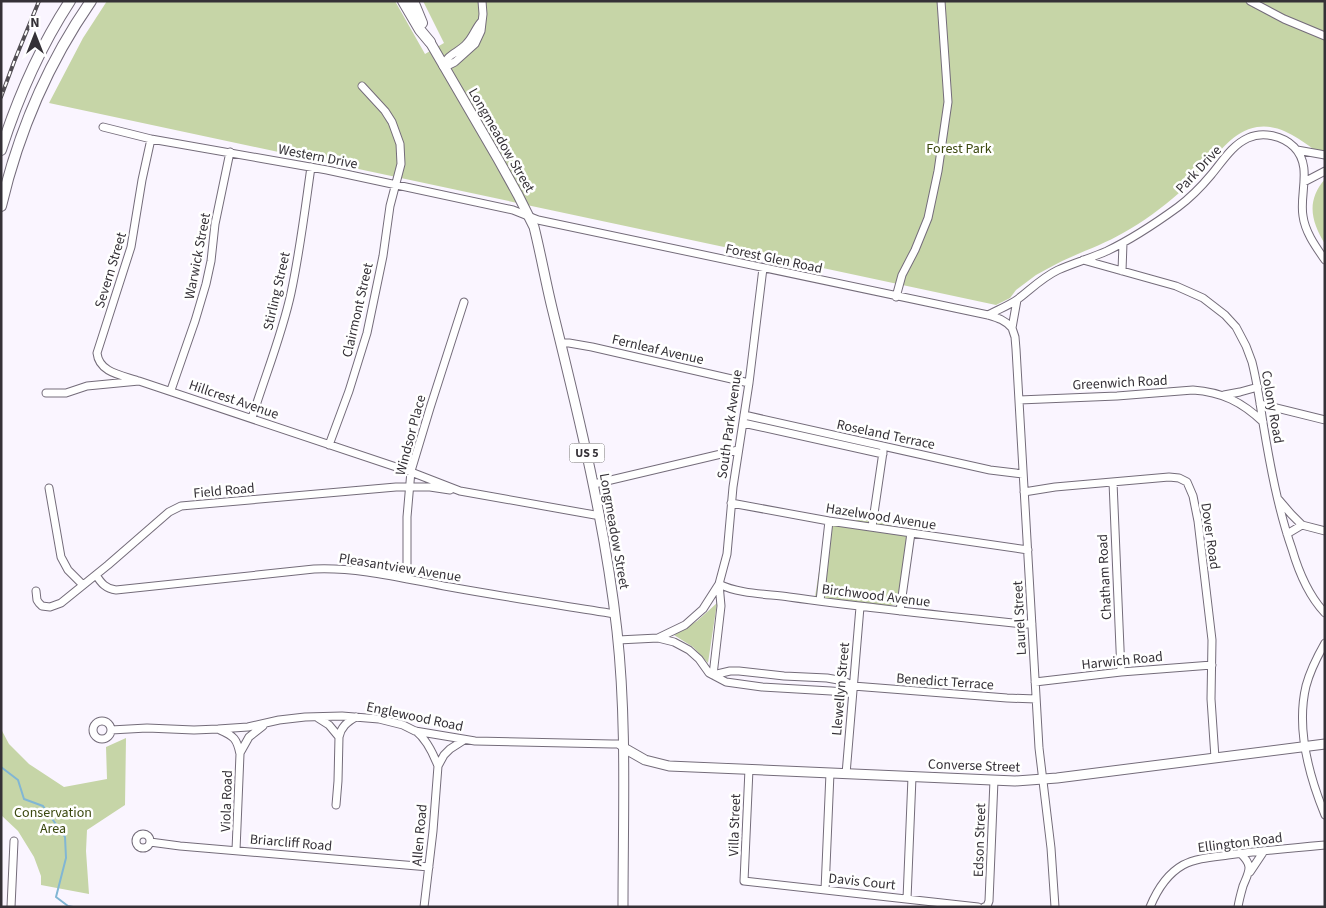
<svg xmlns="http://www.w3.org/2000/svg" width="1326" height="908" font-family="'Source Sans 3',sans-serif">
	<style>
		.green { fill: #c6d5a7 }
		.lines { fill: none; stroke-linecap: round; stroke-linejoin: round }
		.stream { stroke: #81b6d4; stroke-width: 2 }
		.minor-casing { stroke: #746c7a; stroke-width: 9 }
		.major-casing { stroke: #746c7a; stroke-width: 11 }
		.highway-casing { stroke: #746c7a; stroke-width: 12 }
		.minor { stroke: #fff; stroke-width: 7 }
		.major { stroke: #fff; stroke-width: 9 }
		.highway { stroke: #fff; stroke-width: 10 }
		.rail-casing { stroke: #514d53; stroke-width: 4 }
		.rail { stroke: #fff; stroke-width: 2; stroke-dasharray: 5.5; stroke-linecap: butt }
		.labels { text-anchor: middle; stroke-width: 5; stroke-linejoin: round; paint-order: stroke }
		.shield { fill: #fff; stroke: #726f73; stroke-width: 1 }
		.shield-label { font-size: 12px; font-weight: bold; fill: #353137 }
		.street-label { font-size: 14px; fill: #353137; stroke: #fff }
		.park-label { font-size: 14px; fill: #3b480f; stroke: #fff }
	</style>
	<rect width="100%" height="100%" fill="#faf5ff"/>
	<!-- green -->
	<path class="green" d="M107 1H395L425 54 444 43 423 1H1325V157C1304 143 1283 123 1257 127 1233 131 1219 153 1204 169 1196 178 1188 186 1179 193 1162 208 1143 222 1123 233 1099 247 1071 255 1047 269L1036 275 1016 290 1010 298 996 305 49 103 83 38Z
		M1325 179V244C1311 221 1306 201 1325 179Z
		M869 518 908 531 900 605 847 606 815 597 826 526Z
		M717 603 708 663 693 647 674 635 697 621Z
		M1 729 9 744 29 764 64 787 107 779 106 747 126 738 125 805 87 830 86 851 89 894 41 885V876L34 857 18 831 1 815Z"/>
	<g class="lines">
		<!-- stream -->
		<path class="stream" d="M1 767 18 780 24 799 43 806 65 837 66 858 56 897 68 906 73 907"/>
		<defs>
			<path id="minor" d="M1250 1 1284 19 1325 36
				M443 66 449 65 455 62 475 44 481 31 483 14 482 1
				M443 66C447 54 460 52 467 43 473 37 475 29 481 22
				M103 127 151 139 327 170 513 210 538 220 988 315C998 318 1005 320 1012 328
				M1297 150 1325 155
				M1304 182 1325 171
				M1083 260 1176 286 1203 298 1225 315 1236 327 1246 346 1252 362C1257 382 1260 402 1263 423 1270 465 1278 509 1292 549 1299 573 1308 595 1325 613
				M1122 271 1123 243
				M896 297 902 275 915 250 928 218 938 171 948 102 941 1
				M1017 300 1012 328 1015 337 1016 349 1039 748 1051 848 1055 907
				M988 315C997 310 1010 305 1018 299 1031 289 1043 277 1058 270 1074 263 1091 258 1107 251 1132 239 1156 223 1178 207 1190 198 1201 187 1211 175 1222 162 1232 145 1248 138 1263 131 1283 136 1294 147 1313 166 1299 194 1303 216 1305 232 1316 247 1325 260
				M561 343H569L592 347 749 383
				M136 380C120 375 99 372 97 353L131 247 142 180 151 139
				M171 390 195 321 206 284 211 261 215 224 230 152
				M46 393H66L87 386 139 381 411 472 460 491 595 515H600
				M1224 395 1240 392 1258 387
				M1019 400 1117 396 1193 390C1222 392 1242 402 1263 422
				M1260 404 1325 420
				M744 415 990 470 1023 474
				M252 418C265 376 282 335 291 293 300 251 305 209 311 167
				M743 423 883 454
				M329 445 349 391 367 333 383 256 390 206 401 164 400 144 392 122 385 111 362 86
				M1113 482 1121 672
				M594 484 738 450
				M49 488 61 557 68 570 83 585
				M1024 492 1055 487 1169 477 1179 478 1187 482 1193 496 1198 521 1212 640 1211 699 1215 758
				M1279 500 1291 514 1302 525 1325 531
				M731 503 829 521 1028 550
				M872 527 883 452
				M1287 534 1302 525
				M96 575C101 583 106 589 116 590L314 569C360 567 405 579 450 587 505 597 560 605 615 614
				M407 579V517L411 471 430 408 464 302
				M719 584C738 594 768 594 789 597 867 608 945 616 1023 624H1032
				M36 591 37 600 39 603 42 606 50 607 61 603 108 565 169 512 181 506 396 487H430L450 490
				M820 601 829 521
				M900 611 911 533
				M658 638 674 642 689 650 699 659 709 673 726 682 762 687 831 691 843 692 853 686
				M618 640 658 638 685 625 703 609 719 584 727 554 733 487 749 383 763 268
				M1325 643C1317 657 1310 671 1306 686 1296 728 1309 776 1325 815
				M713 675 730 671H739L784 676 827 678 844 681 853 686 1007 698 1036 699
				M713 675 721 606 719 584
				M1035 682 1121 672 1212 665
				M318 718 329 725 339 737 338 781 336 805
				M93 730a9 9 0 1 1 18 0a9 9 0 1 1-18 0Z
				M111 730 147 728 194 730 218 729 248 727 279 720 305 717 342 716 379 719 403 725 415 731 475 741 612 744H618L624 748
				M220 730C234 736 237 739 240 754L236 850
				M416 731C426 739 433 753 438 766
				M339 737C341 727 347 722 356 717
				M240 753 249 737 263 726
				M749 769 744 881 978 907
				M846 774 860 607
				M136 841a7 7 0 1 1 14 0a7 7 0 1 1-14 0Z
				M150 842 180 846 429 867
				M1250 872 1264 851
				M825 890 830 773
				M907 899 912 777
				M11 907 14 841
				M424 907 433 831 438 766 444 755 450 749 464 740
				M984 907 987 906 989 901 994 780
				M1150 907C1157 890 1167 874 1183 865 1196 858 1213 857 1228 855 1260 851 1292 848 1325 845
				M1238 907C1239 900 1241 893 1243 886 1249 871 1254 866 1240 853"/>
			<path id="major" d="M430 42 498 159 518 195 534 227C541 255 546 284 553 312 579 417 605 523 617 631 627 722 623 815 623 907
				M624 748 645 760 669 766 1015 781 1057 778 1325 744"/>
			<path id="highway" d="M403 1 420 30 430 42
				M413 1 422 23
				M1 150C18 97 40 47 70 1
				M1 206C18 134 48 63 91 1"/>
		</defs>
		<!-- minor casing -->
		<use href="#minor" class="minor-casing"/>
		<!-- major casing -->
		<use href="#major" class="major-casing"/>
		<!-- highway casing -->
		<use href="#highway" class="highway-casing"/>
		<!-- minor -->
		<use href="#minor" class="minor"/>
		<!-- major -->
		<use href="#major" class="major"/>
		<!-- highway -->
		<use href="#highway" class="highway"/>
		<defs>
			<path id="rail" d="M1 97 14 62 39 1"/>
		</defs>
		<!-- rail casing -->
		<use href="#rail" class="rail-casing"/>
		<!-- rail -->
		<use href="#rail" class="rail"/>
	</g>
	<g class="labels">
		<!-- shield labels -->
		<rect class="shield" x="569.5" y="443.5" width="35" height="19" rx="4"/>
		<g class="shield-label">
			<text x="587" y="457">US 5</text>
		</g>
		<!-- street labels -->
		<g class="street-label">
			<text transform="translate(502 140) rotate(60)" y="5">Longmeadow Street</text>
			<text transform="translate(318 156) rotate(11)" y="5">Western Drive</text>
			<text transform="translate(1198 169) rotate(-47)" y="5">Park Drive</text>
			<text transform="translate(197 256) rotate(-79)" y="5">Warwick Street</text>
			<text transform="translate(774 258) rotate(12)" y="5">Forest Glen Road</text>
			<text transform="translate(110 270) rotate(-73)" y="5">Severn Street</text>
			<text transform="translate(276 291) rotate(-77)" y="5">Stirling Street</text>
			<text transform="translate(357 310) rotate(-77)" y="5">Clairmont Street</text>
			<text transform="translate(658 349) rotate(13)" y="5">Fernleaf Avenue</text>
			<text transform="translate(1120 382) rotate(-3)" y="5">Greenwich Road</text>
			<text transform="translate(234 399) rotate(19)" y="5">Hillcrest Avenue</text>
			<text transform="translate(1273 407) rotate(80)" y="5">Colony Road</text>
			<text transform="translate(729 424) rotate(-82)" y="5">South Park Avenue</text>
			<text transform="translate(886 434) rotate(12)" y="5">Roseland Terrace</text>
			<text transform="translate(410 435) rotate(-75)" y="5">Windsor Place</text>
			<text transform="translate(224 490) rotate(-5)" y="5">Field Road</text>
			<text transform="translate(881 516) rotate(9)" y="5">Hazelwood Avenue</text>
			<text transform="translate(615 531) rotate(80)" y="5">Longmeadow Street</text>
			<text transform="translate(1211 536) rotate(82)" y="5">Dover Road</text>
			<text transform="translate(400 567) rotate(9)" y="5">Pleasantview Avenue</text>
			<text transform="translate(1104 577) rotate(-93)" y="5">Chatham Road</text>
			<text transform="translate(876 595) rotate(7)" y="5">Birchwood Avenue</text>
			<text transform="translate(1019 618) rotate(-93)" y="5">Laurel Street</text>
			<text transform="translate(1122 660) rotate(-6)" y="5">Harwich Road</text>
			<text transform="translate(945 681) rotate(4)" y="5">Benedict Terrace</text>
			<text transform="translate(840 689) rotate(-85)" y="5">Llewellyn Street</text>
			<text transform="translate(415 716) rotate(12)" y="5">Englewood Road</text>
			<text transform="translate(974 765) rotate(2)" y="5">Converse Street</text>
			<text transform="translate(226 801) rotate(-88)" y="5">Viola Road</text>
			<text transform="translate(734 825) rotate(-88)" y="5">Villa Street</text>
			<text transform="translate(419 835) rotate(-85)" y="5">Allen Road</text>
			<text transform="translate(979 840) rotate(-88)" y="5">Edson Street</text>
			<text transform="translate(291 842) rotate(5)" y="5">Briarcliff Road</text>
			<text transform="translate(1240 842) rotate(-7)" y="5">Ellington Road</text>
			<text transform="translate(862 881) rotate(6)" y="5">Davis Court</text>
		</g>
		<!-- park labels -->
		<g class="park-label">
			<text x="959" y="153">Forest Park</text>
			<text x="53" y="817">Conservation<tspan x="53" dy="16">Area</tspan></text>
		</g>
	</g>
	<!-- border -->
	<rect width="1326" height="908" fill="none" stroke="#353137" stroke-width="5"/>
	<!-- north arrow -->
	<g transform="translate(35 35)" stroke="#ffffff" stroke-width="4" paint-order="stroke">
	<path d="M0-4L9 19L0 12L-9 19Z" fill="#353137"/>
	<text y="-8" font-size="14" font-weight="bold" text-anchor="middle" fill="#353137">N</text>
	</g>
</svg>
